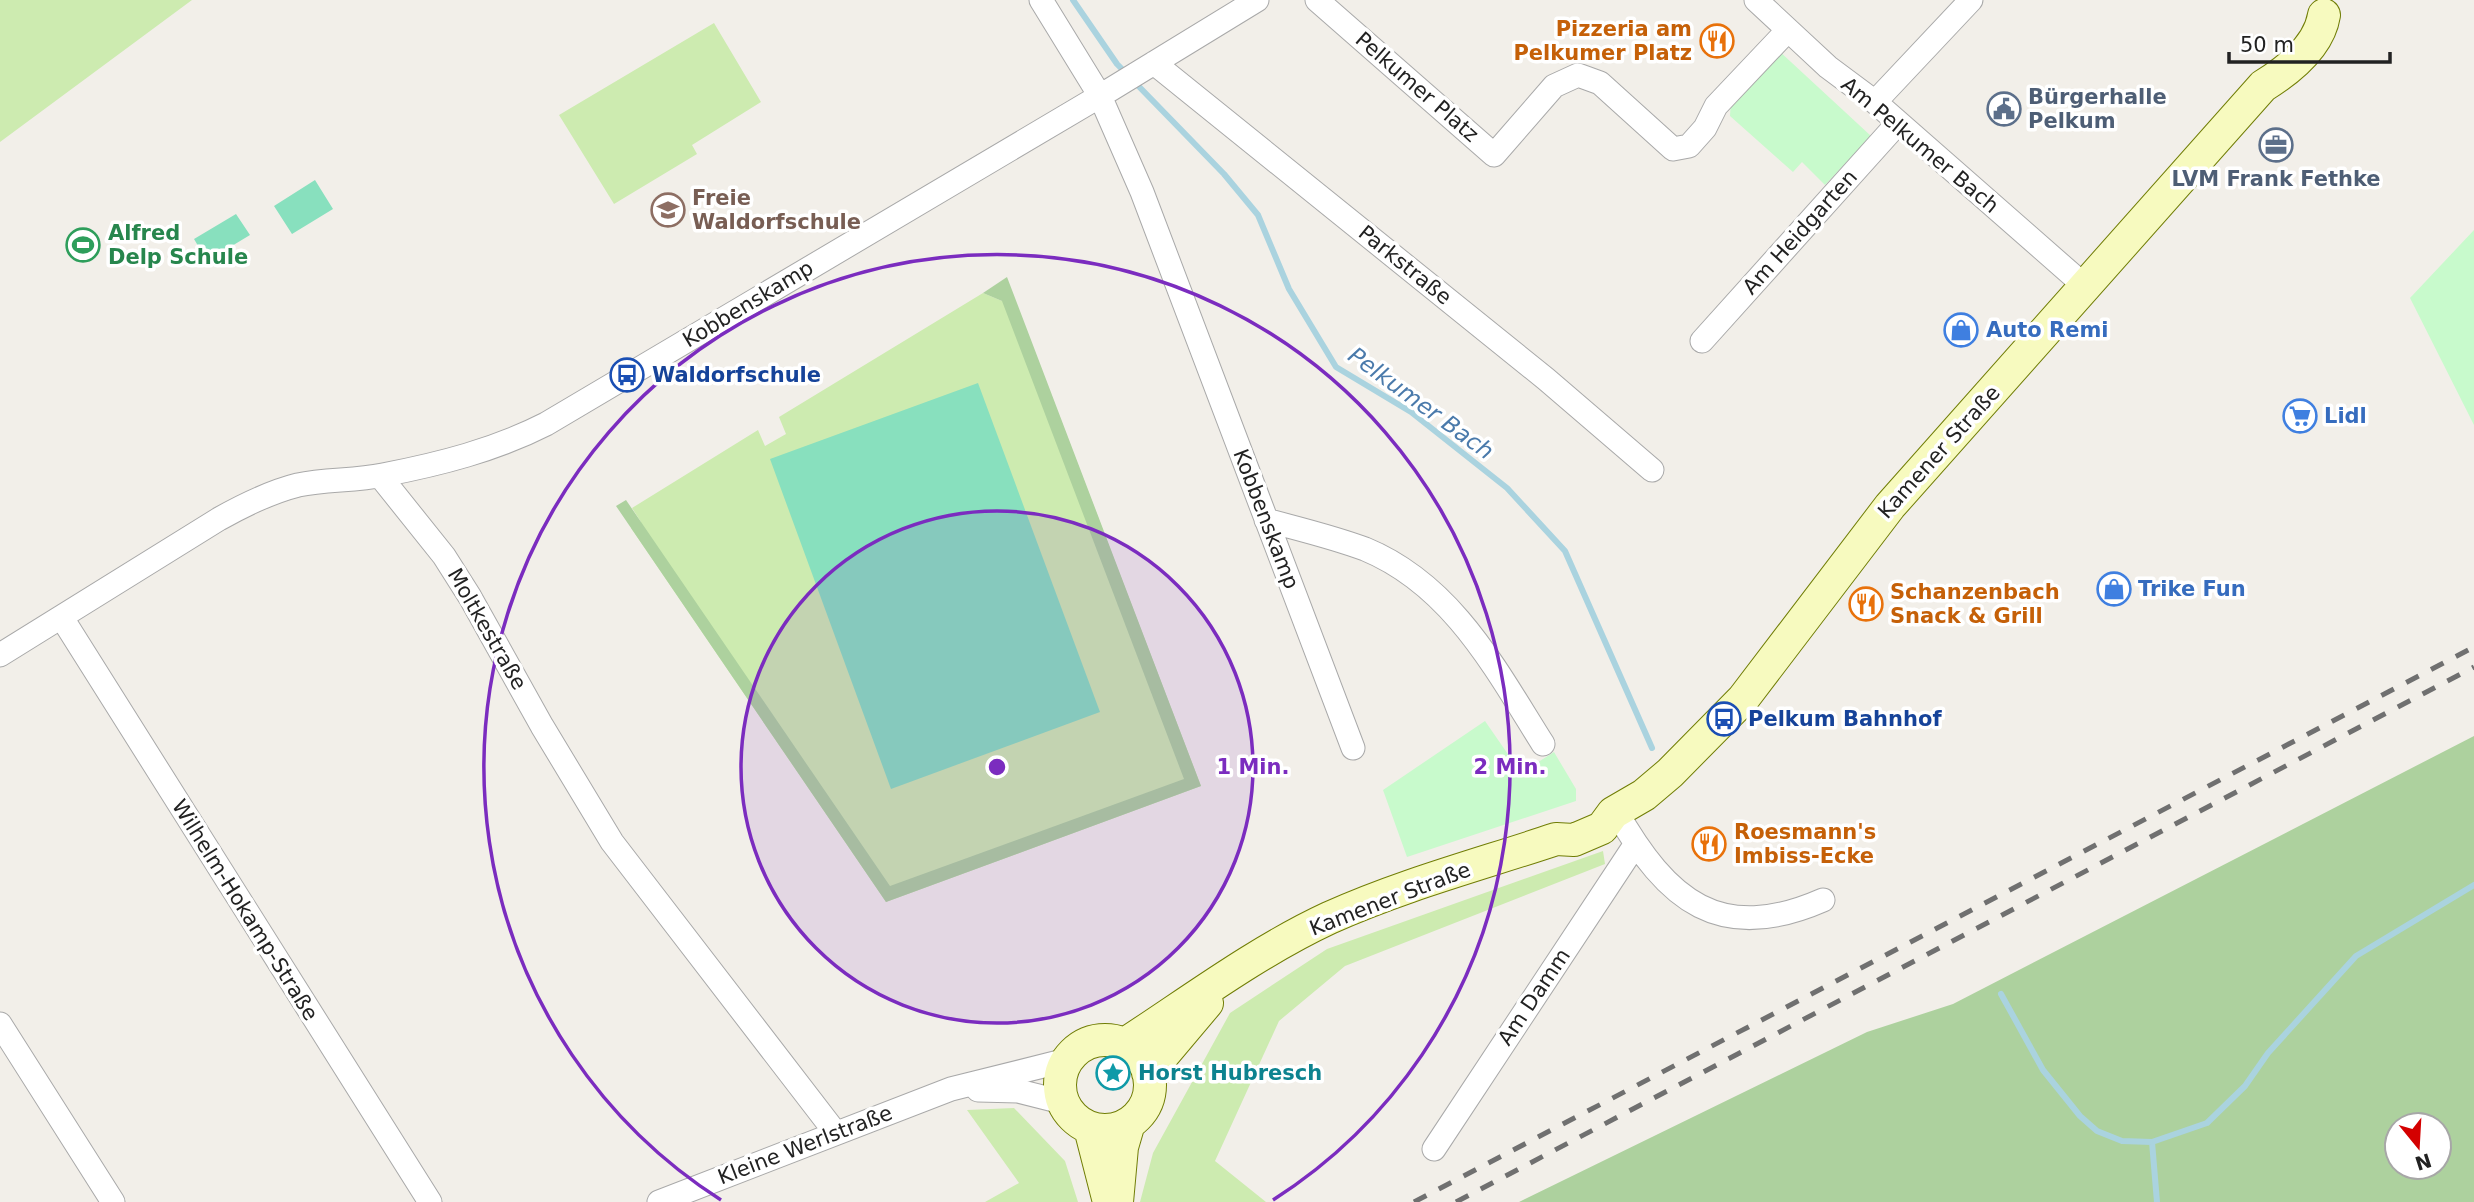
<svg xmlns="http://www.w3.org/2000/svg" width="2474" height="1202" font-family="'DejaVu Sans',sans-serif">
	<style>
		.grass { fill: #cdebb0 }
		.forest { fill: #add19e; fill-rule: evenodd }
		.park { fill: #c8facc }
		.pitch { fill: #88e0be }
		.lines { fill: none; stroke-linecap: round; stroke-linejoin: round }
		.stream { stroke: #aad3df; stroke-width: 6 }
		.street-casing { stroke: #a9a9a9; stroke-width: 25 }
		.secondary-casing { stroke: #707d05; stroke-width: 34 }
		.street { stroke: #fff; stroke-width: 23 }
		.secondary { stroke: #f7fabf; stroke-width: 32 }
		.rail { stroke: #707070; stroke-width: 5; stroke-dasharray: 14 14; stroke-linecap: butt }
		.ring { fill: none; stroke: #7b2cbf; stroke-width: 3.5 }
		.labels { text-anchor: middle; stroke-width: 7; stroke-linejoin: round; paint-order: stroke }
		.food-label { font-size: 21px; font-weight: bold; fill: #c56008; stroke: #fff; text-anchor: start }
		.street-label { font-size: 21px; fill: #222; stroke: #fff }
		.service-label { font-size: 21px; font-weight: bold; fill: #4e5e75; stroke: #fff; text-anchor: start }
		.education-label { font-size: 21px; font-weight: bold; fill: #785e54; stroke: #fff; text-anchor: start }
		.leisure-label { font-size: 21px; font-weight: bold; fill: #27864d; stroke: #fff; text-anchor: start }
		.shop-label { font-size: 21px; font-weight: bold; fill: #366cbe; stroke: #fff; text-anchor: start }
		.transit-label { font-size: 21px; font-weight: bold; fill: #164399; stroke: #fff; text-anchor: start }
		.culture-label { font-size: 21px; font-weight: bold; fill: #0d838f; stroke: #fff; text-anchor: start }
		.water-label { font-size: 23px; font-style: italic; fill: #4a7aab; stroke: #fff }
		.centre { fill: #7b2cbf; stroke: #fff; stroke-width: 3.5 }
		.ring-label { font-size: 21px; text-anchor: middle; font-weight: bold; fill: #7b2cbf; stroke: #fff; stroke-width: 7; stroke-linejoin: round; paint-order: stroke }
	</style>
	<rect width="100%" height="100%" fill="#f2efe9"/>
	<!-- grass -->
	<path class="grass" d="M0 0H192L0 142Z
		M714 23 761 102 692 145 697 154 614 204 559 115Z
		M983 293 1002 301 1013 295 1201 786 886 902 631 528 641 522 632 508 758 430 765 446 786 434 779 417Z
		M1603 851 1605 864 1345 966 1279 1021 1215 1161 1266 1202H1140L1153 1153 1230 1013 1327 949Z
		M1014 1108 1065 1161 1078 1202H985L1019 1183 967 1110Z"/>
	<!-- forest -->
	<path class="forest" d="M1007 277 1201 786 886 902 616 506 626 500 890 886 1184 779 1002 301 983 293Z
		M2474 736V1202H1519L1867 1032 1953 1004ZM2439 1125V1167H2397V1125Z"/>
	<!-- park -->
	<path class="park" d="M1778 50 1871 136 1825 185 1802 162 1793 172 1730 116 1731 99Z
		M2474 230V425L2410 298Z
		M1485 721 1521 773 1554 752 1576 789V801L1407 857 1383 790Z"/>
	<!-- pitch -->
	<path class="pitch" d="M315 180 333 209 292 234 274 206Z
		M236 214 250 235 207 261 194 239Z
		M978 383 1100 712 891 789 770 459Z"/>
	<g class="lines">
		<!-- stream -->
		<path class="stream" d="M1073 0 1117 64 1224 174 1258 215 1289 289 1336 367 1411 412 1507 488 1565 551 1652 748
			M2001 994 2043 1070 2080 1116 2097 1131 2122 1141 2152 1142 2207 1123 2245 1086 2268 1053 2356 956 2474 885
			M2152 1142 2157 1202"/>
		<defs>
			<path id="street" d="M1041 0 1100 96 1257 0
				M1317 0 1494 155 1554 86 1578 75 1600 83 1673 149 1689 146 1705 128 1716 106 1787 31
				M1756 0 1828 67 1875 102 2086 287
				M1154 63 1546 379 1652 470
				M1875 102 1971 0
				M1702 341 1898 123
				M380 476 444 556 470 597 542 726 612 842 835 1132
				M1266 520C1299 529 1333 537 1365 549 1452 585 1495 668 1543 744
				M62 618 430 1202
				M0 655 219 519C244 505 270 492 298 485 326 479 355 481 383 475 440 464 495 450 546 424L1100 96 1142 192 1353 748
				M1616 811C1667 901 1720 945 1823 900
				M0 1024 113 1202
				M978 1090 1018 1091 1062 1102
				M1434 1149 1635 845
				M659 1202 951 1089 1067 1060"/>
			<path id="secondary" d="M1060 1085a45 45 0 1 1 90 0a45 45 0 1 1-90 0Z
				M1125 1044C1191 1001 1258 951 1329 918 1402 885 1481 864 1556 839L1574 840 1602 828 1613 813 1644 795 1670 773 1743 699 1890 506 2263 86C2289 70 2319 46 2324 15
				M1148 1073 1207 1003
				M1090 1128 1109 1202
				M1117 1202 1122 1147 1129 1123"/>
		</defs>
		<!-- street casing -->
		<use href="#street" class="street-casing"/>
		<!-- secondary casing -->
		<use href="#secondary" class="secondary-casing"/>
		<!-- street -->
		<use href="#street" class="street"/>
		<!-- secondary -->
		<use href="#secondary" class="secondary"/>
		<!-- rail -->
		<path class="rail" d="M1414 1202 2474 647
			M1456 1202 2474 667"/>
	</g>
	<!-- distance rings -->
	<circle cx="997" cy="767" r="256" fill="#7b2cbf" fill-opacity=".12"/>
	<g class="ring">
		<circle cx="997" cy="767" r="256"/>
		<path d="M721 1200A513 513 0 1 1 1273 1200"/>
	</g>
	<!-- icons -->
	<defs>
		<symbol id="restaurant-ring" viewBox="-11 -11 22 22"><circle r="9.5" fill="#fff" stroke="#e8710a" stroke-width="1.5"/><path d="M-5-6h1v4h1v-4h1v4h1v-4h1v5L-1.5 .5V6h-2V.5L-5-1ZM5-6V6H3V1.5H1.5Q1.5-4 5-6Z" fill="#e8710a"/></symbol>
		<symbol id="civic-ring" viewBox="-11 -11 22 22"><circle r="9.5" fill="#fff" stroke="#5c6f8a" stroke-width="1.5"/><path d="M-.6-6.5H3V-4.5H.6V-3L4-1V1h2V6H-6V1h2V-1L-.6-3ZM-1.2 2.5V6h2.4V2.5Z" fill="#5c6f8a"/></symbol>
		<symbol id="office-ring" viewBox="-11 -11 22 22"><circle r="9.5" fill="#fff" stroke="#5c6f8a" stroke-width="1.5"/><path d="M-6-3h4V-5.5h4V-3h4V5H-6ZM-1-4.5V-3h2v-1.5ZM-6 0V1H6V0Z" fill="#5c6f8a"/></symbol>
		<symbol id="school-ring" viewBox="-11 -11 22 22"><circle r="9.5" fill="#fff" stroke="#8d6e63" stroke-width="1.5"/><path d="M0-5L7-2L0 1L-7-2ZM-4 1L0 2.5L4 1V4Q0 6-4 4Z" fill="#8d6e63"/></symbol>
		<symbol id="stadium-ring" viewBox="-11 -11 22 22"><circle r="9.5" fill="#fff" stroke="#2e9e5b" stroke-width="1.5"/><path d="M0-5a6.5 5 0 1 0 0 10a6.5 5 0 1 0 0-10ZM-3.5-1.8h7v3.6h-7Z" fill="#2e9e5b"/></symbol>
		<symbol id="shop-ring" viewBox="-11 -11 22 22"><circle r="9.5" fill="#fff" stroke="#3f7fe0" stroke-width="1.5"/><path d="M-5-2.5h2.3a2.7 3.5 0 0 1 5.4 0H5L5.5 6h-11ZM-1.5-2.5h3a1.5 2.3 0 0 0-3 0Z" fill="#3f7fe0"/></symbol>
		<symbol id="bus-ring" viewBox="-11 -11 22 22"><circle r="9.5" fill="#fff" stroke="#1a4fb4" stroke-width="1.5"/><path d="M-5-6H5V4H4V6H2V4H-2V6H-4V4H-5ZM-3.5-4V0h7V-4ZM-3.5 1.2v1.5H-2V1.2ZM2 1.2v1.5H3.5V1.2Z" fill="#1a4fb4"/></symbol>
		<symbol id="supermarket-ring" viewBox="-11 -11 22 22"><circle r="9.5" fill="#fff" stroke="#3f7fe0" stroke-width="1.5"/><path d="M-6-5.5h2.5l.6 2H6L4.5 2H-2.5L-4.4-4H-6ZM-1.5 3.2a1.3 1.3 0 1 0 .1 0ZM3 3.2a1.3 1.3 0 1 0 .1 0Z" fill="#3f7fe0"/></symbol>
		<symbol id="sight-ring" viewBox="-11 -11 22 22"><circle r="9.5" fill="#fff" stroke="#0f9aa8" stroke-width="1.5"/><path d="M0-6L1.8-2.2L6-1.7L2.9 1.2L3.7 5.4L0 3.3L-3.7 5.4L-2.9 1.2L-6-1.7L-1.8-2.2Z" fill="#0f9aa8"/></symbol>
	</defs>
	<g fill-rule="evenodd">
		<use href="#restaurant-ring" x="1698" y="22" width="38" height="38"/>
		<use href="#civic-ring" x="1985" y="90" width="38" height="38"/>
		<use href="#office-ring" x="2257" y="126" width="38" height="38"/>
		<use href="#school-ring" x="649" y="191" width="38" height="38"/>
		<use href="#stadium-ring" x="64" y="226" width="38" height="38"/>
		<use href="#shop-ring" x="1942" y="311" width="38" height="38"/>
		<use href="#bus-ring" x="608" y="356" width="38" height="38"/>
		<use href="#supermarket-ring" x="2281" y="397" width="38" height="38"/>
		<use href="#shop-ring" x="2095" y="570" width="38" height="38"/>
		<use href="#restaurant-ring" x="1847" y="585" width="38" height="38"/>
		<use href="#bus-ring" x="1705" y="700" width="38" height="38"/>
		<use href="#restaurant-ring" x="1690" y="825" width="38" height="38"/>
		<use href="#sight-ring" x="1094" y="1054" width="38" height="38"/>
	</g>
	<g class="labels">
		<!-- food labels -->
		<g class="food-label">
			<text x="1692" y="36" text-anchor="end">Pizzeria am<tspan x="1692" dy="24">Pelkumer Platz</tspan></text>
			<text x="1890" y="599">Schanzenbach<tspan x="1890" dy="24">Snack &amp; Grill</tspan></text>
			<text x="1734" y="839">Roesmann's<tspan x="1734" dy="24">Imbiss-Ecke</tspan></text>
		</g>
		<!-- street labels -->
		<g class="street-label">
			<text transform="translate(1417 87) rotate(41)" y="7">Pelkumer Platz</text>
			<text transform="translate(1920 145) rotate(40)" y="7">Am Pelkumer Bach</text>
			<text transform="translate(1800 232) rotate(-48)" y="7">Am Heidgarten</text>
			<text transform="translate(1405 265) rotate(39)" y="7">Parkstraße</text>
			<text transform="translate(748 304) rotate(-31)" y="7">Kobbenskamp</text>
			<text transform="translate(1939 452) rotate(-48)" y="7">Kamener Straße</text>
			<text transform="translate(1266 519) rotate(69)" y="7">Kobbenskamp</text>
			<text transform="translate(487 629) rotate(60)" y="7">Moltkestraße</text>
			<text transform="translate(1390 899) rotate(-21)" y="7">Kamener Straße</text>
			<text transform="translate(245 910) rotate(58)" y="7">Wilhelm-Hokamp-Straße</text>
			<text transform="translate(1534 997) rotate(-56)" y="7">Am Damm</text>
			<text transform="translate(805 1145) rotate(-21)" y="7">Kleine Werlstraße</text>
		</g>
		<!-- service labels -->
		<g class="service-label">
			<text x="2028" y="104">Bürgerhalle<tspan x="2028" dy="24">Pelkum</tspan></text>
			<text x="2276" y="186" text-anchor="middle">LVM Frank Fethke</text>
		</g>
		<!-- education labels -->
		<g class="education-label">
			<text x="692" y="205">Freie<tspan x="692" dy="24">Waldorfschule</tspan></text>
		</g>
		<!-- leisure labels -->
		<g class="leisure-label">
			<text x="108" y="240">Alfred<tspan x="108" dy="24">Delp Schule</tspan></text>
		</g>
		<!-- shop labels -->
		<g class="shop-label">
			<text x="1986" y="337">Auto Remi</text>
			<text x="2324" y="423">Lidl</text>
			<text x="2138" y="596">Trike Fun</text>
		</g>
		<!-- transit labels -->
		<g class="transit-label">
			<text x="652" y="382">Waldorfschule</text>
			<text x="1748" y="726">Pelkum Bahnhof</text>
		</g>
		<!-- culture labels -->
		<g class="culture-label">
			<text x="1138" y="1080">Horst Hubresch</text>
		</g>
		<!-- water labels -->
		<g class="water-label">
			<text transform="translate(1421 403) rotate(36)" y="8">Pelkumer Bach</text>
		</g>
	</g>
	<circle cx="997" cy="767" r="10" class="centre"/>
	<g class="ring-label">
		<text x="1253" y="774">1 Min.</text>
		<text x="1510" y="774">2 Min.</text>
	</g>
	<!-- north arrow -->
	<g transform="translate(2418 1146) rotate(162)"><circle r="33" fill="#ffffff" stroke="#a7a7a7" stroke-width="2"/>
	<path d="M0-5L12 26L0 18L-12 26Z" fill="#d40000"/>
	<text y="-10" font-size="19" font-weight="bold" text-anchor="middle" fill="#222222">N</text>
	</g>
	<!-- scale -->
	<path d="M2229 52v10h161v-10" fill="none" stroke="#222222" stroke-width="3.5"/>
	<text x="2240" y="52" font-size="21" fill="#222222" stroke="#ffffff" stroke-width="5" paint-order="stroke">50 m</text>
</svg>
